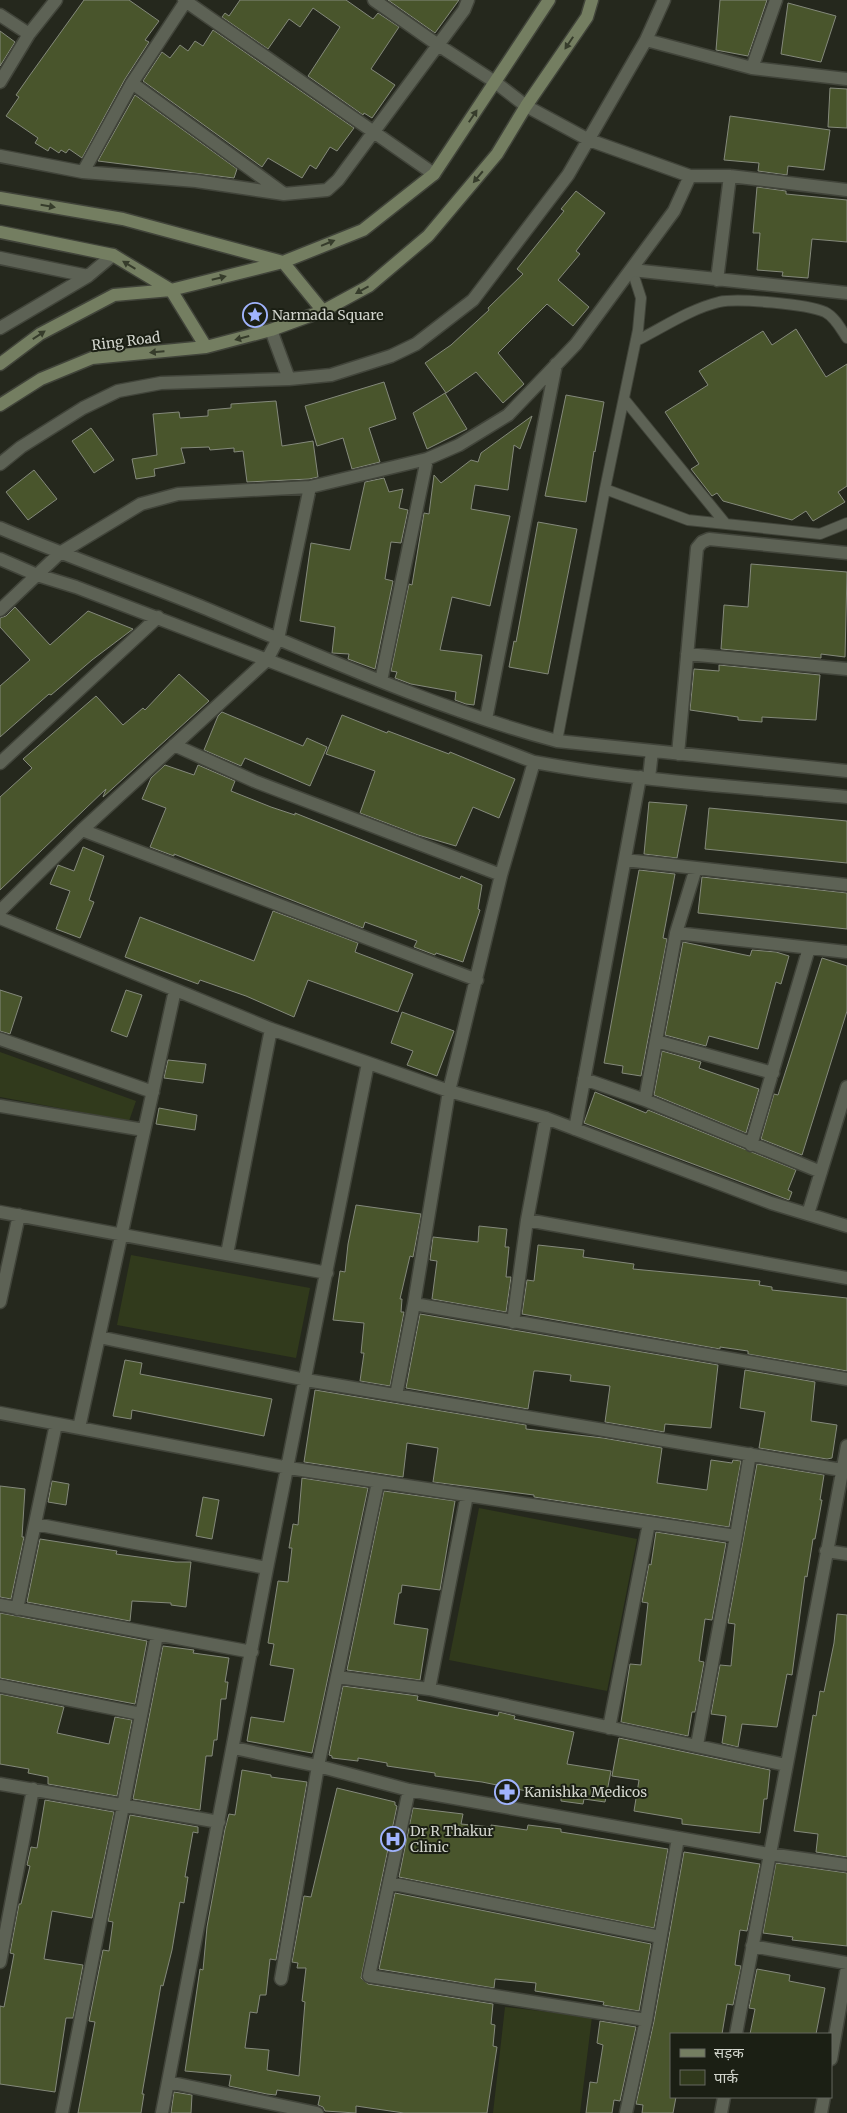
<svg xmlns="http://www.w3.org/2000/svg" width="847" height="2113" font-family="Merriweather,'Noto Sans Devanagari',serif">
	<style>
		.green { fill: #313a1c }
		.building { fill: #49552c; stroke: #84897b }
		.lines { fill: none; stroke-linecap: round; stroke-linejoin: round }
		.lane-casing { stroke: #41443a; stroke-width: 12 }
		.street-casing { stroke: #41443a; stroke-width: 15 }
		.secondary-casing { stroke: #41443a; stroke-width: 15 }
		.lane { stroke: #5d6255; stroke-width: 10 }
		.street { stroke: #5d6255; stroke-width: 12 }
		.secondary { stroke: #747e61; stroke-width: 12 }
		.oneway { fill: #363c2b }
		.labels { text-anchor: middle; stroke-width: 4; stroke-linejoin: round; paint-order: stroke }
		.poi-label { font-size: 14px; fill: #d1d4cc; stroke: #1b1f14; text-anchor: start }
		.street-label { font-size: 14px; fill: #d1d4cc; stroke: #1b1f14 }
	</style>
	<rect width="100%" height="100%" fill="#25281d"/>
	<!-- green -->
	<path class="green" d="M0 1052 136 1101 129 1121 0 1097Z
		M131 1255 310 1288 296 1358 117 1325Z
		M479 1508 637 1539 607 1691 449 1660Z
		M505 2007 592 2017 580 2113H493Z"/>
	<!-- building -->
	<path class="building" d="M84 0H129L159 21 145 40 149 42 125 79 82 158 69 149 66 153 61 150 59 153 50 147 48 151 35 143 38 138 6 116 19 97 16 95 30 75Z
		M240 0H346L373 19 378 13 399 27 371 69 395 85 372 118 364 113 363 115 308 76 340 27 313 8 300 27 289 19 268 49 222 17 225 13 229 16Z
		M388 0H459L435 33Z
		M720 0H767L748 56 716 50Z
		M788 3 836 16 821 62 781 54Z
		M213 30 354 128 337 151 330 147 316 169 310 165 302 178 268 158 262 167 143 81 162 52 170 58 180 45 188 51 195 41 203 46Z
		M0 31 15 42 0 66Z
		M830 88 847 89V128L828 127Z
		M135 95 237 169 234 178 98 161Z
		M730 116 830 130 824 170 788 166 787 175 758 171 759 163 724 160Z
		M757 187 786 191V194L847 200V242L812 239 808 278 782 276 783 272 757 270 760 233H753Z
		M576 191 605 213 576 251 580 254 558 280 589 307 573 326 547 304 498 353 524 384 503 403 476 372 446 393 425 363 451 345 489 310 488 308 523 274 517 269 564 211 561 209Z
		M796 329 826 377 847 364V486L838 492 845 502 813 521 806 511 792 520 723 501 717 493 712 496 691 469 699 464 665 412 708 385 699 371 763 331 772 345Z
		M384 382 396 419 369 428 380 462 352 469 343 438 317 446 305 406Z
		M445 393 467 429 427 449 413 413Z
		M566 395 604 402 595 452 594 451 586 502 545 496Z
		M276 401 282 446 313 441 318 477 309 479 247 482 243 451 234 452V448L210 450 209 447 181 448 185 463 154 469 155 476 136 479 132 459 157 455 153 414 179 412 180 418 208 416V410L231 408V404Z
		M532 416 520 449 514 445 508 490 475 485 471 509 510 516 490 606 452 597 440 650 482 655 474 705 466 704 455 700 456 692 411 684 395 678 397 672 391 671 409 584 412 585 424 513 429 514 434 475 441 483 471 460 478 462 481 453Z
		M91 428 114 460 94 473 72 441Z
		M34 470 57 499 28 520 6 492Z
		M384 478 389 492 403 489 399 508 408 510 401 543 391 542 385 579 393 581 375 669 348 659 349 654 332 653 335 627 300 621 311 543 350 550 365 482Z
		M538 522 577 529 548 674 509 667 514 641 516 642Z
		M751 564 847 572 845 657 821 654V658L721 649 724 605 748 607Z
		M15 607 50 645 88 611 133 629 92 660 51 695 49 694 0 737V686L30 660 0 627V618L6 616Z
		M719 665 820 675 816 720 762 717V722L738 720V717L690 710 694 669 719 671Z
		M179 674 209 701 103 797 106 789 0 890V797L32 768 23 759 96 696 123 725 143 708 145 710Z
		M222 712 303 746 307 738 327 747 310 786 245 758 241 766 204 750 218 716Z
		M342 715 387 733 388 731 449 754 450 752 515 779 499 818 473 807 456 846 418 835 360 813 375 771 326 754Z
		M165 765 194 775 198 765 235 781 231 791 271 807 295 815V813L460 879 461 876 482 885 478 909 480 910 463 962 436 953 435 955 414 947 417 941 365 922 363 928 174 854V856L150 847 166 808 142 799 151 778Z
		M649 802 687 805 677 858 644 854Z
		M709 808 847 821V863L705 849Z
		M83 847 104 856 89 900 94 902 80 938 56 929 70 891 50 884 58 865 74 871Z
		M639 870 675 874 663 938 667 939 641 1076 622 1073 623 1066 604 1063Z
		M702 877 847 893V929L698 913Z
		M273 911 358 943 355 952 413 974 398 1012 308 980 294 1017 246 996 200 980 198 984 125 957 140 917 254 961Z
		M683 942 750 956 752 950 776 952 789 956 781 984 776 982 758 1049 709 1036 706 1046 665 1035Z
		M822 958 847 966V1011L802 1155 761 1139 774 1094 778 1095Z
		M0 990 22 997 10 1034 0 1031Z
		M126 990 142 995 127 1037 111 1031Z
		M402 1012 454 1031 437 1076 407 1065 413 1051 391 1043Z
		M662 1051 701 1062 699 1068 759 1089 746 1133 654 1095Z
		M168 1060 206 1064 203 1083 164 1078Z
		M595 1092 646 1113 648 1110 796 1170 788 1190 792 1192 789 1200 584 1123Z
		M159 1108 197 1115 195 1130 156 1124Z
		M356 1205 421 1214 413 1257 410 1256 400 1299H402L401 1312H404L390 1386 360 1381 364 1353H361L364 1323 333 1320 340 1271 345 1272 348 1244Z
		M479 1226 507 1229 505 1247H509L506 1277H511L506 1312 432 1299 437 1261 430 1260 433 1237 478 1242Z
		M538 1245 584 1250 583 1257 634 1264 633 1269 760 1281 759 1285 772 1287V1290L847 1298V1371L748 1354V1351L720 1347V1349L522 1314 527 1280 534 1281Z
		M420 1314 718 1365 711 1428 665 1424 664 1432 605 1422 610 1386 570 1381 571 1375 538 1371H534L528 1409 406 1388Z
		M125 1360 142 1363 140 1374 272 1399 264 1436 132 1410 131 1419 113 1416Z
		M745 1370 815 1382 811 1421 837 1425 832 1458 827 1459 759 1448 765 1412 740 1408Z
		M315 1390 526 1425V1429L603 1438 662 1448 657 1483 707 1490 711 1460 732 1463 733 1460 741 1461 729 1527 534 1497V1495L433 1482 438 1448 407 1443 403 1477 304 1462Z
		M757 1464 824 1475 820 1500H822L815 1539H813L811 1552 807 1577 805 1576 792 1675 787 1674 777 1727 742 1724 738 1747 722 1743 726 1716 711 1714 720 1665 731 1666 735 1624 728 1623Z
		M302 1478 368 1488 312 1753 247 1741 251 1717 284 1722 294 1669 270 1665 274 1644 268 1643 278 1581 288 1582 292 1548H289L293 1524 298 1525Z
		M52 1481 69 1484 66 1505 48 1502Z
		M0 1486 25 1489 22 1537H24L11 1599 0 1597Z
		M384 1491 455 1501 440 1590 402 1585 401 1593H399L394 1624 428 1629 420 1680 347 1670Z
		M203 1497 219 1500 212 1539 196 1536Z
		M656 1532 726 1543 712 1620 705 1619 699 1661 704 1662 695 1712H692L688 1736 621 1722 630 1664 641 1665 648 1603 642 1602 649 1564 651 1565Z
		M40 1539 117 1551 116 1554 176 1562H191L186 1607 171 1605V1603L132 1601 130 1621 27 1602Z
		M0 1613 147 1641 135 1704 0 1678Z
		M837 1614 847 1615V1857L816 1852 818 1834 794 1831 813 1715 816 1716 820 1691 824 1692 834 1643Z
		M163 1646 194 1650 193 1653 229 1658 225 1682H228L226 1699H221L217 1740H214L212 1756H206L200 1810 133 1799Z
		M343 1686 418 1696 417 1700 422 1701 498 1716 499 1712 515 1716 514 1719 574 1732 567 1764 611 1771 605 1802 584 1799 583 1804 561 1801V1798L482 1782 435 1776V1773L387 1766V1763L358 1758V1761L332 1758V1756L329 1755Z
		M0 1694 64 1707 57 1733 109 1744 115 1717 132 1720 117 1796 48 1784V1777L28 1773 29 1769 0 1764Z
		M619 1738 770 1770 767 1799H764L760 1833 682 1824V1819L634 1811 639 1780 612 1776Z
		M242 1770 271 1775V1777L307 1782 276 1960 270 1959 266 1995H260L257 2013 250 2012 245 2048 269 2050 267 2070 299 2076 305 2002 302 2001 306 1968H297L298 1963 292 1962 304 1896 311 1897 337 1788 395 1802V1805L397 1806 361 1978 368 1984 493 2004 491 2024 495 2025 493 2046 497 2047 487 2113H404L356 2106V2113L325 2111 323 2107 318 2105 320 2096 277 2090 276 2095 267 2094 229 2086 231 2075 185 2071 200 1969 203 1970 207 1927 225 1829 229 1814 235 1815Z
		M45 1800 114 1812 92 1918 52 1911 44 1959 83 1965 73 2018H66L55 2092 0 2084V2006L4 2007 14 1954 10 1953 19 1904H21L30 1866 27 1865 31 1847 37 1848Z
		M413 1808 463 1814 461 1824 491 1827V1825L527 1830 528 1825 561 1829V1832L668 1849 654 1928 399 1877Z
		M130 1815 198 1827V1833L193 1832 185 1877H188L184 1903 180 1902 172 1950 163 1986 161 1985 142 2094H144L141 2113H78L95 2022 89 2021 103 1950 109 1951 113 1922 108 1921Z
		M684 1852 760 1864 747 1931 740 1930 735 1965 741 1966 733 2005 727 2004 722 2034H671V2097H676L673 2113H642L643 2105 636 2104 654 2021Z
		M776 1863 847 1873V1946L792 1940 793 1937 763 1933Z
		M395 1893 651 1944 639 2011 603 2005 604 2002 535 1991 536 1983 495 1979 494 1988 379 1969Z
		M757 1969 790 1975 789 1981 825 1988 816 2034H750L755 2009 749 2008Z
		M600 2021 636 2027 620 2101 614 2100 612 2113H586L590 2082 597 2083 603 2045 597 2043Z
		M174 2092 192 2095 191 2113H171Z"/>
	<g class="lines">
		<defs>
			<path id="lane" d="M636 341C662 328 690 309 719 302 738 298 807 304 825 312 835 317 841 329 847 338
				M624 399 725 523
				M605 489 688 520 820 534 847 523
				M557 741 605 489 638 330 641 298 632 270"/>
			<path id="street" d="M184 0 434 174
				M374 0 438 45 464 10 468 0
				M0 15 29 34 56 0
				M646 40 752 68 847 79
				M752 68 776 0
				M0 82 29 34
				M132 83 283 193
				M0 156 83 172 196 181 284 194 327 190 338 180 438 45 495 82 526 106 589 140 690 176H730L847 190
				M83 172 132 83 186 1
				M0 258 88 276 113 255
				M632 270 847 293
				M717 280 730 176
				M0 328 88 276
				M289 379 331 375 391 356 416 344 473 300 568 175 646 40 664 0
				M0 464 21 447 83 408 118 391 161 383 289 379 271 330
				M0 528C68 557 139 581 207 609 322 657 437 709 557 741L847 771
				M0 559 37 575 76 587 534 762C637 781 743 787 847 797
				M0 610 60 553 141 504 178 494 310 487 427 459 459 445 508 415 576 344 674 211 690 176
				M687 654 847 669
				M381 681 427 459
				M486 719 556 364
				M174 745 254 781 501 875
				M678 754 697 548 702 542 709 539 847 553
				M0 763 158 617
				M649 778 652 751
				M82 830 477 980
				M625 860 847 885
				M0 911 82 830 267 660 278 639 310 487
				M0 918 271 1029 449 1091 546 1118 771 1203 847 1226
				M676 933 847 952
				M0 1039 153 1092
				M656 1041 773 1073
				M584 1079 645 1100 821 1172
				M645 1100 676 933 696 868
				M0 1106 144 1130
				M575 1129 640 777
				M751 1145 809 948
				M0 1212 327 1273
				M808 1214 847 1087
				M527 1220 847 1278
				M227 1254 271 1029
				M0 1302 19 1215
				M414 1304 847 1379
				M513 1322 527 1220 546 1118
				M99 1337 306 1380 842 1470
				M396 1395 414 1304 449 1091 501 875 534 762
				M0 1413 289 1468 736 1536
				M79 1428 175 990
				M35 1524 267 1568
				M826 1551 847 1554
				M0 1605 252 1652
				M17 1609 56 1424
				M337 1677 429 1689 786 1765
				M0 1686 141 1714
				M429 1689 467 1495
				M609 1728 649 1523
				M697 1745 736 1536 750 1454
				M234 1748 318 1766 409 1790 769 1854 847 1865
				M0 1784 219 1822
				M409 1790 369 1976 646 2020
				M389 1883 660 1937
				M752 1946 847 1963
				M0 1962 33 1789
				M281 1979 318 1766 378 1482
				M736 2034 847 1446
				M831 2059 847 1967
				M168 2082 317 2113
				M62 2113 157 1635
				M162 2113 267 1568 368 1063
				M626 2113 646 2020 678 1838
				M721 2113 724 2097
				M821 2113 824 2097"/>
			<path id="secondary" d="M0 198 123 219 283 262 363 230 434 174 549 0
				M0 232 113 255 171 290 206 347 271 330 323 311 283 262 171 290 114 295 40 334 0 364
				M323 311 369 286 428 236 497 154 526 106 587 17 592 0
				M0 405 41 379 92 358 206 347"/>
		</defs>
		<!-- lane casing -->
		<use href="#lane" class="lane-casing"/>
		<!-- street casing -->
		<use href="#street" class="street-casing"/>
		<!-- secondary casing -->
		<use href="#secondary" class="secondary-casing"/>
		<!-- lane -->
		<use href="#lane" class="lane"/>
		<!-- street -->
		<use href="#street" class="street"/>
		<!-- secondary -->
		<use href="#secondary" class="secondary"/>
	</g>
	<!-- one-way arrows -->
	<defs><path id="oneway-solid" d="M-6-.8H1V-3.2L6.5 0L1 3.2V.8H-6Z" transform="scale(1.25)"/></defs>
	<g class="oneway">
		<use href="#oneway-solid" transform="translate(569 43) rotate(124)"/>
		<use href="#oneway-solid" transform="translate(473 116) rotate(-56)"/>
		<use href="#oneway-solid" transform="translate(478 177) rotate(130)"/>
		<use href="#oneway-solid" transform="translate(48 206) rotate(10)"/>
		<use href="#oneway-solid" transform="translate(328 243) rotate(-22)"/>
		<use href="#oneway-solid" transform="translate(129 265) rotate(-149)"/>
		<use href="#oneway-solid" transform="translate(219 278) rotate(-14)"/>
		<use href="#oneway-solid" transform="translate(362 290) rotate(151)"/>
		<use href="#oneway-solid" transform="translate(39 335) rotate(-33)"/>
		<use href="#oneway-solid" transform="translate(242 338) rotate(165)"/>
		<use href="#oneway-solid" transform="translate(157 352) rotate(175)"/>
	</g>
	<!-- icons -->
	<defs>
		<symbol id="sight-ring" viewBox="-11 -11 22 22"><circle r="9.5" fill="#1b1f14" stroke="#a0b3fd" stroke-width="1.5"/><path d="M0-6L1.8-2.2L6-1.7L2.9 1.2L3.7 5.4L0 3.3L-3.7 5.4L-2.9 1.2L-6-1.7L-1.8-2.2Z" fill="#a0b3fd"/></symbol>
		<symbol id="pharmacy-ring" viewBox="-11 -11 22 22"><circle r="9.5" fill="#1b1f14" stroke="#a0b3fd" stroke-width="1.5"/><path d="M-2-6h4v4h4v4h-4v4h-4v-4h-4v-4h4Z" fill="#a0b3fd"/></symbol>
		<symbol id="hospital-ring" viewBox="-11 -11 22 22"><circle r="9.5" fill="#1b1f14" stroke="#a0b3fd" stroke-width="1.5"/><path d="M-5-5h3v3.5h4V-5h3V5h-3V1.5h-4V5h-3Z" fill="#a0b3fd"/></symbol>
	</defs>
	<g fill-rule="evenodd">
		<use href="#sight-ring" x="241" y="301" width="28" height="28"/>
		<use href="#pharmacy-ring" x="493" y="1778" width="28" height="28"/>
		<use href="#hospital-ring" x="379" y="1825" width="28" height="28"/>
	</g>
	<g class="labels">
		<!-- poi labels -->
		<g class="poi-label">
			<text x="272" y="320">Narmada Square</text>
			<text x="524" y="1797">Kanishka Medicos</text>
			<text x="410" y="1836">Dr R Thakur<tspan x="410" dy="16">Clinic</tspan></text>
		</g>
		<!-- street labels -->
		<g class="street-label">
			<text transform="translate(126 341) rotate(-7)" y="5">Ring Road</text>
		</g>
	</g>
	<!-- legend -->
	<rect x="670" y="2033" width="162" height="65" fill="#1b1f14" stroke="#64675e"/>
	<rect x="680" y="2049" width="25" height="8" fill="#747e61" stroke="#64675e"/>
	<text x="714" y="2058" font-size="15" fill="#d1d4cc">सड़क</text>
	<rect x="680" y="2070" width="25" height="15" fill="#313a1c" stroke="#64675e"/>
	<text x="714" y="2083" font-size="15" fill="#d1d4cc">पार्क</text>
</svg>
